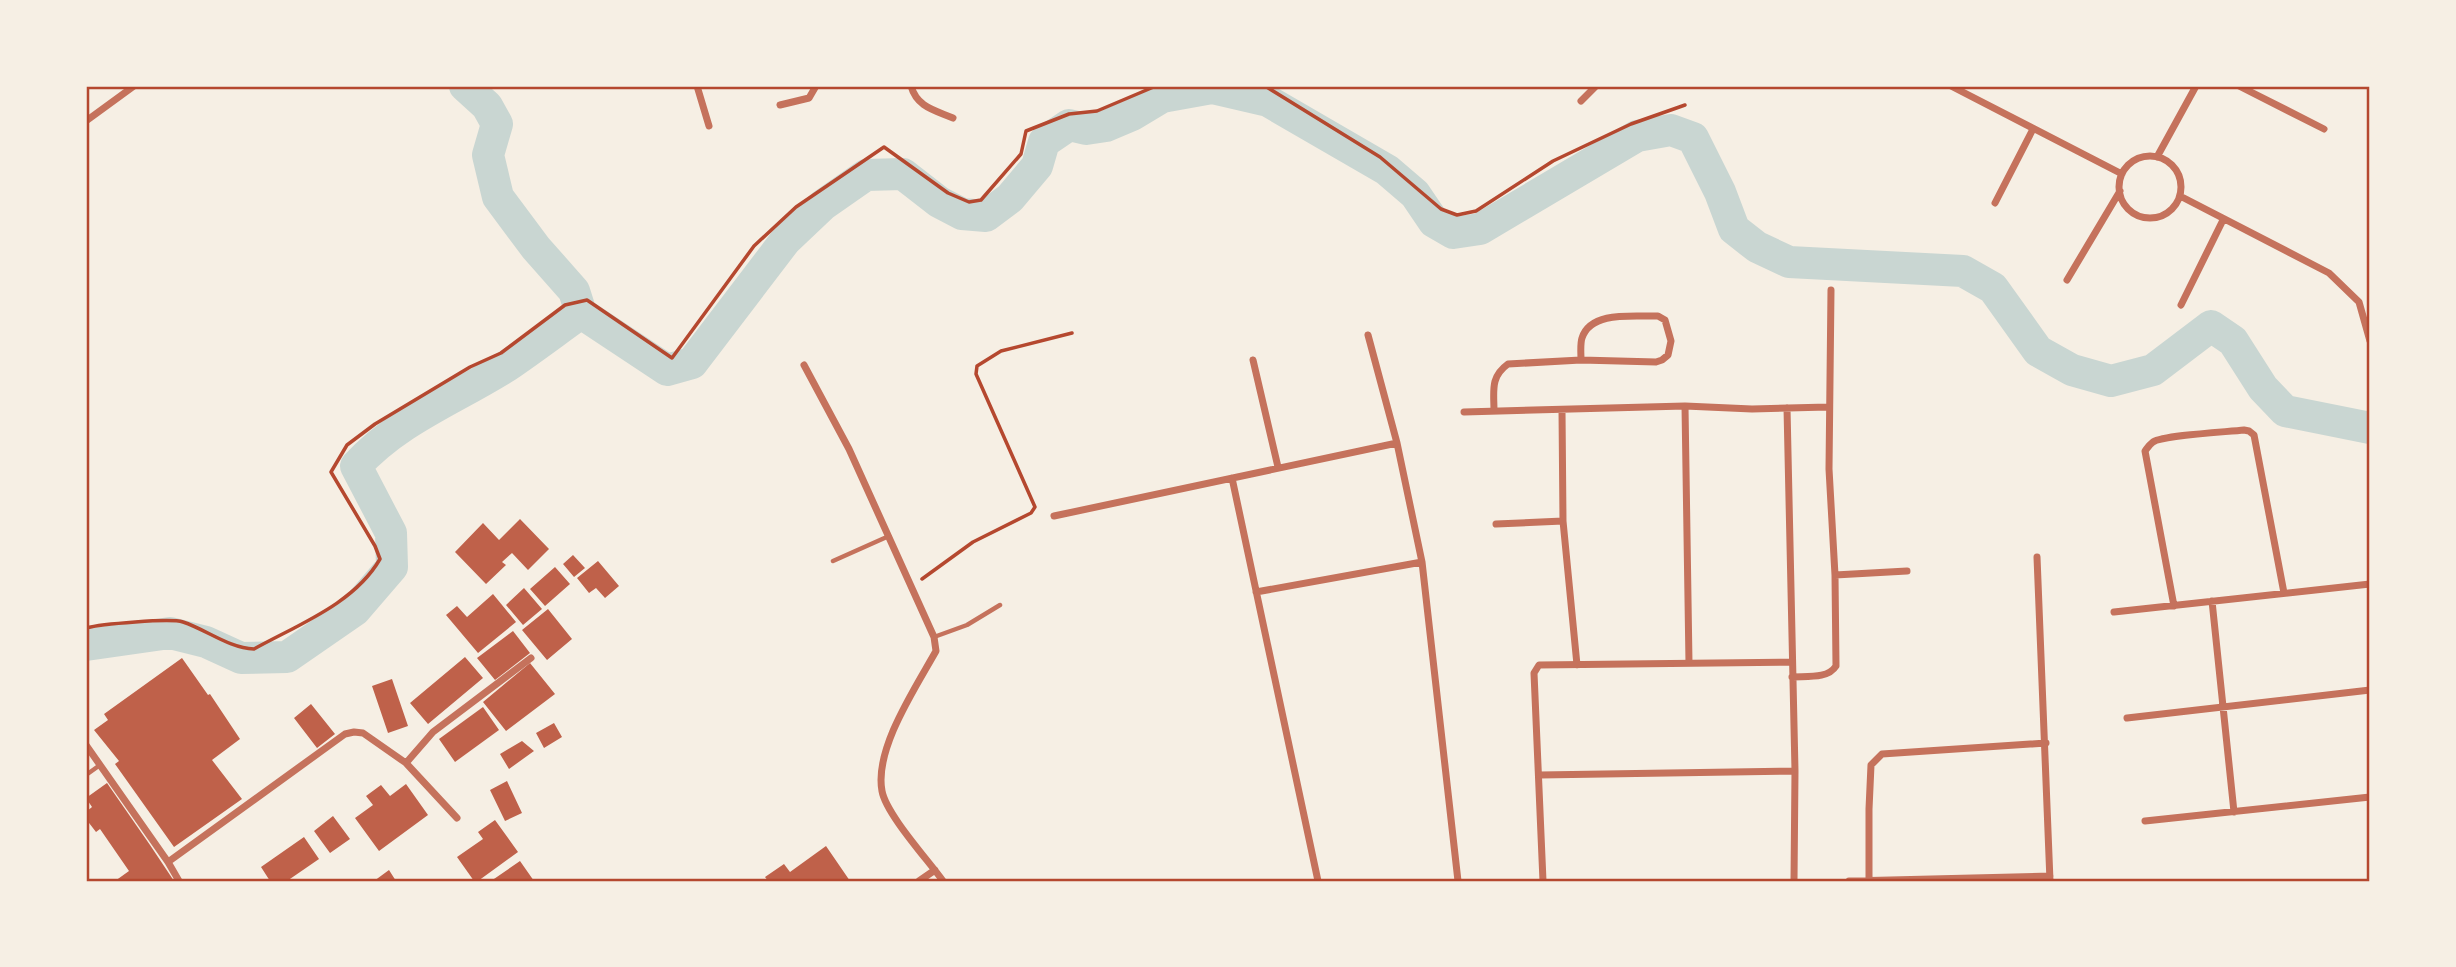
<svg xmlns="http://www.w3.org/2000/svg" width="2456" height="967" font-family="Figtree,sans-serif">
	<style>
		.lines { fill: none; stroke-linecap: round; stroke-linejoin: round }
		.canal { stroke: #c9d6d2; stroke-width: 19 }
		.river { stroke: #c9d6d2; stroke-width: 32 }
		.building { fill: #bf614a }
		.path { stroke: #b5482f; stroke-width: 3.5 }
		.service { stroke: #c5725c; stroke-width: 4.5 }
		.minor { stroke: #c5725c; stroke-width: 7 }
		.neatline { fill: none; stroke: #b5482f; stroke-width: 2.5 }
	</style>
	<rect width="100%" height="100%" fill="#f6efe4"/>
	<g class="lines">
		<!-- canal -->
		<path class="canal" d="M1268 86V101"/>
		<!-- river -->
		<path class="river" d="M465 86 487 106 497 124 488 155 498 197 536 248 574 291 581 313
			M86 645 170 633 206 642 241 658 287 657 355 610 392 567 391 533 356 466C399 419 455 399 507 366 532 349 557 330 581 313L667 370 692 363 785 241 823 205 866 175 903 174 939 202 962 214 986 216 1010 198 1037 166 1044 142 1069 125 1086 129 1106 126 1132 115 1162 97 1212 88 1268 101 1387 170 1415 194 1434 222 1453 233 1480 229 1637 136 1671 130 1693 138 1720 192 1734 229 1757 247 1789 262 1963 271 1993 288 2038 351 2072 370 2111 381 2153 370 2211 326 2233 341 2263 388 2285 411 2370 428"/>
	</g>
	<!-- building -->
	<path class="building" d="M520 519 549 549 528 570 512 553 502 562 506 565 486 584 455 552 483 523 499 540Z
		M573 555 585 568 574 577 563 564Z
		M598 561 619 586 605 598 596 588 589 593 577 578Z
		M555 567 570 584 545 606 530 589Z
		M524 588 542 609 523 625 506 605Z
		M493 594 516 622 478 653 446 615 457 606 467 617Z
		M548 609 572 639 547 660 522 630Z
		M513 631 530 653 495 680 477 658Z
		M465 657 483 678 428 724 410 703Z
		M182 658 208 695 210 694 240 739 212 760 242 799 174 847 115 764 119 761 94 730 108 720 104 714Z
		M530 663 555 694 506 731 483 702Z
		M392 679 408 726 388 733 372 686Z
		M311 704 335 734 317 748 294 718Z
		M483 707 499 730 455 762 439 739Z
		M554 723 562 737 544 748 536 733Z
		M522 741 534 751 509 769 500 754Z
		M507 781 522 813 505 821 490 790Z
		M107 783 150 845 174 881H115L129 871 100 829 96 832 86 819V812L92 807 86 798Z
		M406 784 428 815 379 851 355 818 373 805 366 796 381 785 390 796Z
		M333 816 350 839 330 853 314 831Z
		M495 820 518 852 478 881H474L457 857 483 839 478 832Z
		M304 837 319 859 287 881H270L261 867Z
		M826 846 850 881H768L765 877 784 864 790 872Z
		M520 861 534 881H491Z
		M389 870 396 881H374Z"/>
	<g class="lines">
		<!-- path -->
		<path class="path" d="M1265 86 1380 157 1441 209 1457 215 1476 211 1553 161 1631 124 1685 105
			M922 579 973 542 1031 513 1035 507 976 374 977 366 1001 351 1072 333
			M86 628C101 624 170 618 183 622 207 630 229 648 254 649 297 625 354 604 380 559L375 546 331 472 347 445 375 424 470 367 501 353 565 305 587 300 672 358 754 246 796 207 884 147 948 193 969 202 981 200 1021 154 1026 131 1069 114 1097 111 1156 86"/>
		<!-- service -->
		<path class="service" d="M833 561 889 536
			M934 637 967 625 1000 605
			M86 775 100 765"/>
		<!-- minor -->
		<path class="minor" d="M697 86 709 126
			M911 86C917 107 934 110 953 118
			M1951 86 2122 174
			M2239 86 2324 129
			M1581 101 1596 86
			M780 105 809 98 816 86
			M86 121 134 86
			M2119 187a31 31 0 1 1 62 0a31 31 0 1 1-62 0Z
			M2157 157 2196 86
			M2180 196 2329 273 2359 302 2370 341
			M1995 203 2033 129
			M2067 280 2120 191
			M2181 305 2223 220
			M1368 335 1397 443 1422 562 1458 881
			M1253 360 1278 467
			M804 365 849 449 934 637 936 651C916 687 874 749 882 791 886 814 928 860 943 881
			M1685 406 1689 663
			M1787 408 1795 771 1794 881
			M1562 410 1563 521 1577 665
			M1494 411C1494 391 1490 377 1508 364L1581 360 1656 362 1662 360 1668 355 1671 341 1665 320 1658 316C1635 317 1591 310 1582 338 1580 344 1581 353 1581 360
			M1464 412 1685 406 1752 409 1828 407
			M1232 478 1318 881
			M1054 516 1397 443
			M1496 524 1563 521
			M2037 557 2050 881
			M1835 575 1907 571
			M1256 592 1422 562
			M2212 601 2234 812
			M2174 606 2145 451C2148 447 2149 445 2153 442 2164 435 2226 432 2244 430L2249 431 2254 435 2284 593
			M2114 612 2370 584
			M1792 677C1807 676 1828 679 1836 666L1835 575 1829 469 1831 290
			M2127 718 2370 690
			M86 745 168 862 179 881
			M406 763 433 732 531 658
			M1540 775 1795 771
			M2145 821 2370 797
			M168 862 345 734 354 732 363 733 406 763 457 818
			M919 881 935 870
			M1543 881 1534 673 1539 665 1792 662
			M1849 881 2050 876
			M1869 881V809L1871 765 1882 754 2046 743"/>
	</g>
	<!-- border -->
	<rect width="2456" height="967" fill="none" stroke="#f6efe4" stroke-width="175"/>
	<rect x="88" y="88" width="2280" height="792" class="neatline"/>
</svg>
